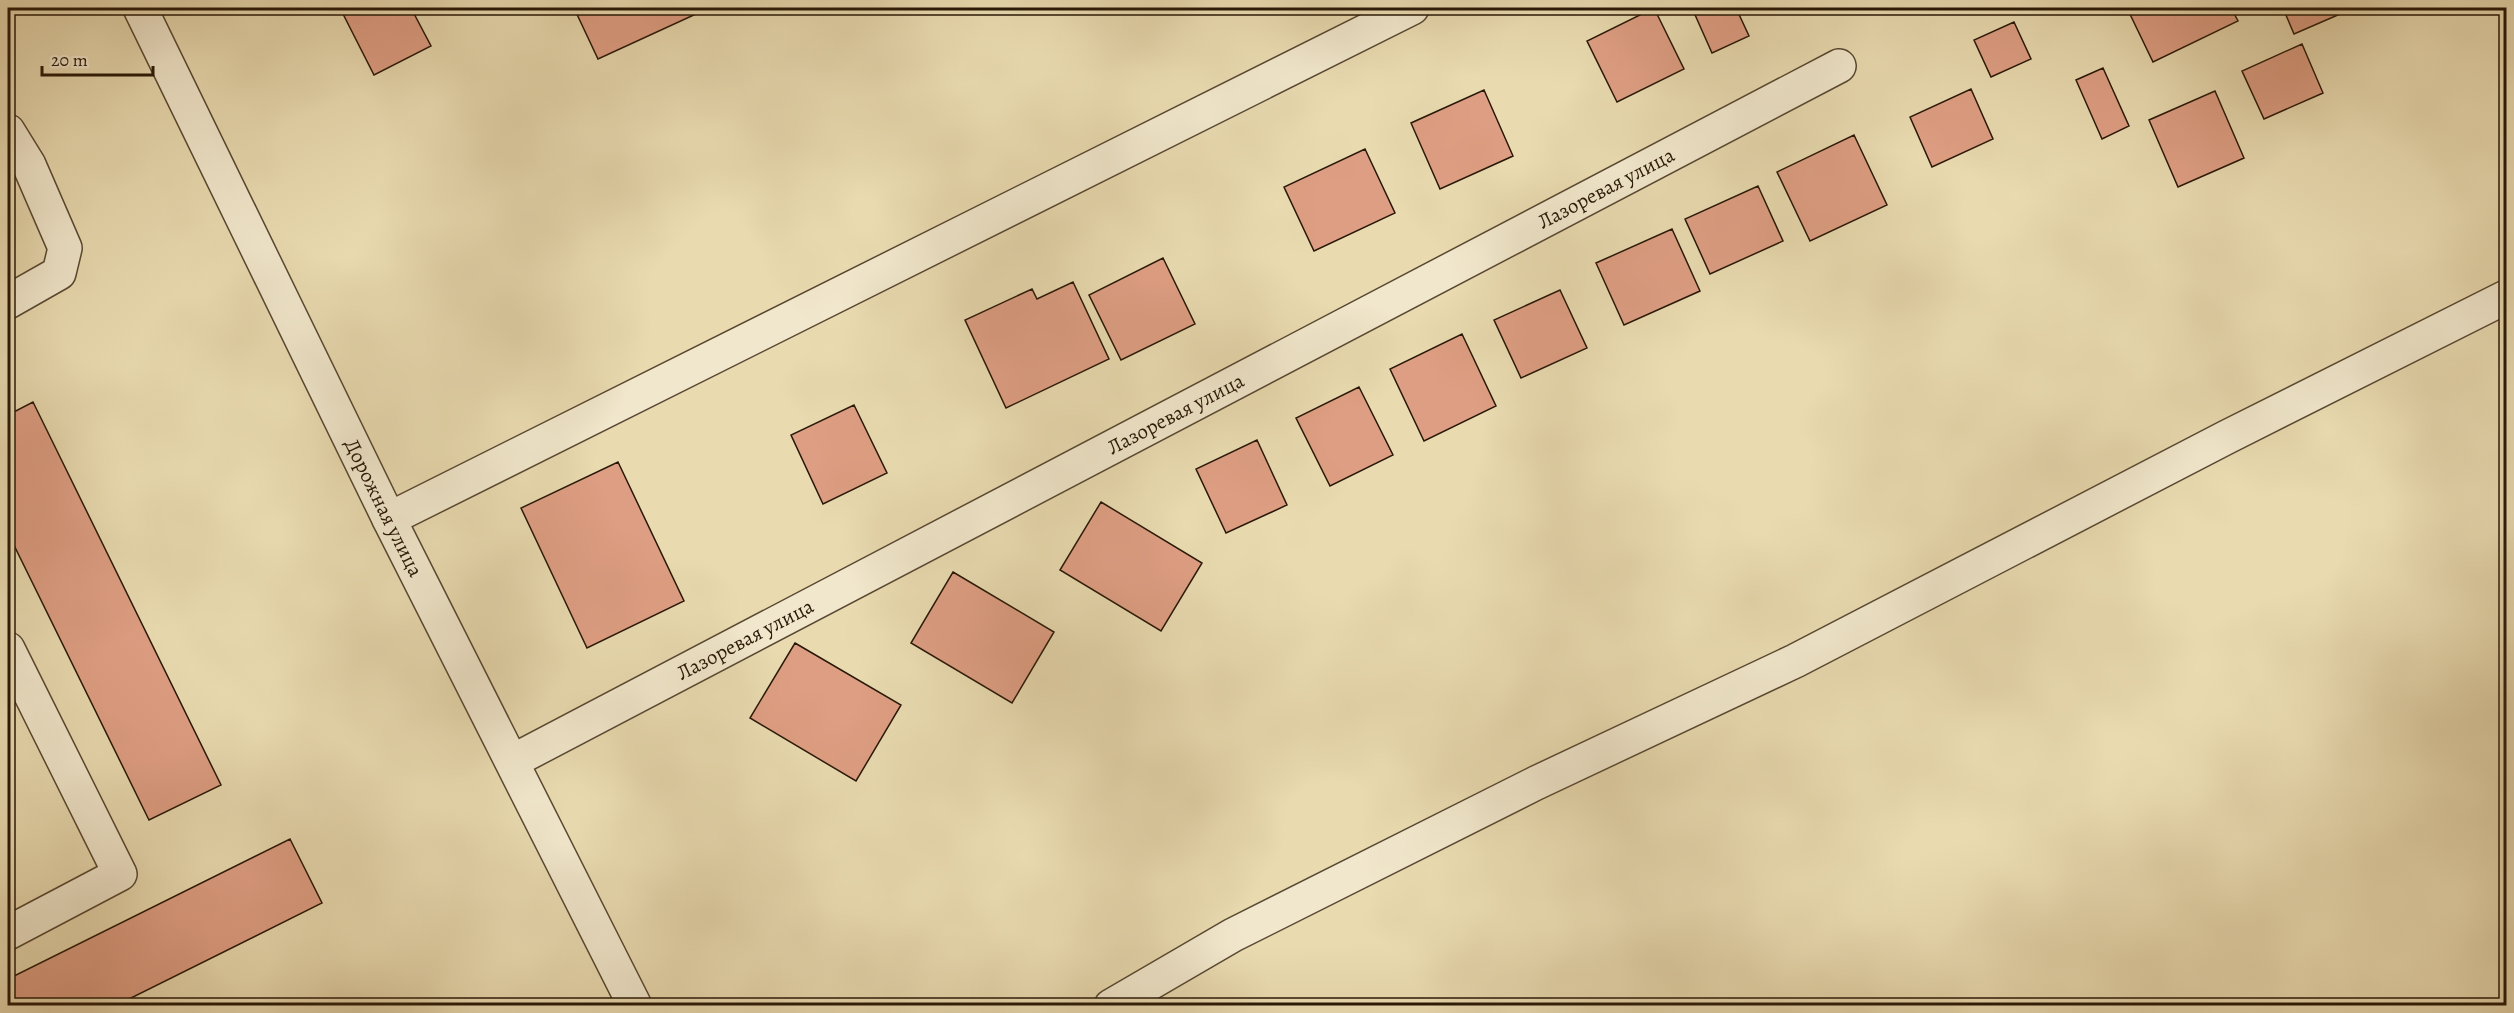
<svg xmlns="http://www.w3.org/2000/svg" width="2514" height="1013" font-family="Alegreya,serif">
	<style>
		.building { fill: #de9e83; stroke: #281807; stroke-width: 1.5 }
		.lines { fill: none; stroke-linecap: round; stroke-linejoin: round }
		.minor-casing { stroke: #584831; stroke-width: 36 }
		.minor { stroke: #f1e7cc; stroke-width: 33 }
		.labels { text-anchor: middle; stroke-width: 5; stroke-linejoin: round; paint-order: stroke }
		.street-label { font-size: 21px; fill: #281807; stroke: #f1e7cc }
	</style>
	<rect width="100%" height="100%" fill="#e9dab0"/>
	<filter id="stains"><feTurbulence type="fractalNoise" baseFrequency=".00333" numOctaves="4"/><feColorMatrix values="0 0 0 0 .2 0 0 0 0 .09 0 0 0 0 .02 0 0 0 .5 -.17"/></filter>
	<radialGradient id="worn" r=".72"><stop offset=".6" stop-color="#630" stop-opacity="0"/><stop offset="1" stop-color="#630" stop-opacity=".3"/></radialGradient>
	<!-- building -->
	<path class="building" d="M340 8H411L431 46 374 75Z
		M574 8H709L598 59Z
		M1654 8 1684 69 1617 102 1587 41Z
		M1692 8H1736L1749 36 1712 53Z
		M2127 8H2231L2238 21 2153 62Z
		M2283 8H2354L2294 34Z
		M2014 22 2031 59 1991 77 1974 40Z
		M2302 44 2323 93 2264 119 2242 71Z
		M2103 68 2129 126 2102 139 2076 80Z
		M1971 89 1993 139 1932 167 1910 117Z
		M1484 90 1513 156 1440 189 1411 123Z
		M2215 91 2244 158 2178 187 2149 120Z
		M1854 135 1887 205 1810 241 1777 172Z
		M1365 149 1395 213 1314 251 1284 187Z
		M1758 186 1783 241 1710 274 1685 219Z
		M1672 229 1700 291 1624 325 1596 263Z
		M1163 258 1195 324 1121 360 1089 295Z
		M1073 282 1109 359 1006 408 965 320 1032 289 1037 299Z
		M1560 290 1587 348 1521 378 1494 320Z
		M1462 334 1496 406 1424 441 1390 369Z
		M1359 387 1393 455 1330 486 1296 418Z
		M33 402 221 785 149 820 8 533V415Z
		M854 405 887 473 823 504 791 435Z
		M1257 440 1287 505 1226 533 1196 469Z
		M618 462 684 601 587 648 521 508Z
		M1101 502 1202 563 1161 631 1060 570Z
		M953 572 1054 632 1012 703 911 643Z
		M795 643 901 705 856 781 750 718Z
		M290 839 322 903 115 1006H8V979Z"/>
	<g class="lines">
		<defs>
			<g id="minor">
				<path id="s1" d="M140 8 389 519 635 1006"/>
				<path d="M8 131 29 165 65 248 59 273 8 302"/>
				<path d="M389 519 1412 8"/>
				<path d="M8 649 120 874 8 933"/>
				<path id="s2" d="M513 761 1839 66"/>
				<path d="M1111 1006 1233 935 1536 783 1795 661 2227 437 2506 297"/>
			</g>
		</defs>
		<!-- minor casing -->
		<use href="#minor" class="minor-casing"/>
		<!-- minor -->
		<use href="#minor" class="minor"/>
	</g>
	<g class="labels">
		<!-- street labels -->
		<g class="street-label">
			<text dy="7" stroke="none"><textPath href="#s2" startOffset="1234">Лазоревая улица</textPath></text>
			<text dy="7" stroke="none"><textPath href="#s2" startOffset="748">Лазоревая улица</textPath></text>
			<text dy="7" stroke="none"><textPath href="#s1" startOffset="556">Дорожная улица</textPath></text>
			<text dy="7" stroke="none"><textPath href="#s2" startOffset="262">Лазоревая улица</textPath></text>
		</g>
	</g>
	<!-- margin -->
	<rect width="2514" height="1013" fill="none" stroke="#e9dab0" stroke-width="30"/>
	<rect x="9" y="9" width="2496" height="995" fill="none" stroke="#281807" stroke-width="3"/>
	<rect x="15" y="15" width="2484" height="983" fill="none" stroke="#281807" stroke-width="1.5"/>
	<!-- scale -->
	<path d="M42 66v9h111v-9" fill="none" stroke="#281807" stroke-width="3"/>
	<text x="51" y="66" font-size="18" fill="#281807" stroke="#f1e7cc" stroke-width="4.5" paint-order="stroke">20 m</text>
	<rect width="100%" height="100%" filter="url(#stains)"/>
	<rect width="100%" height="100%" fill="url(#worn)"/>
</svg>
